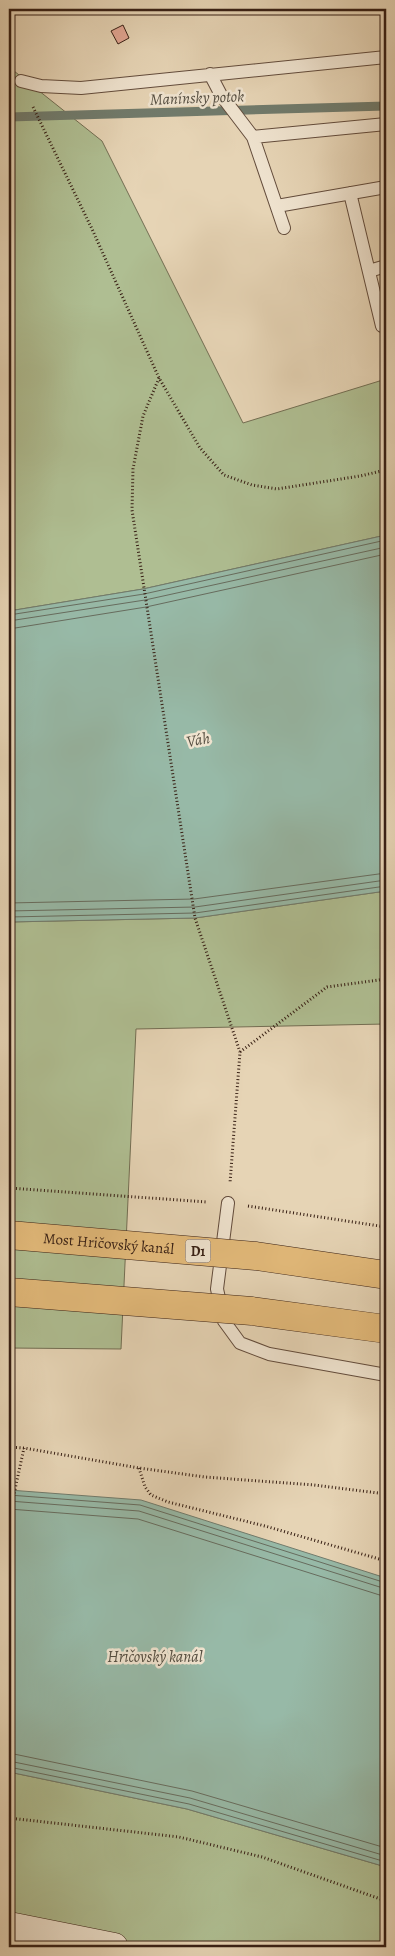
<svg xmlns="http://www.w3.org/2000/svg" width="395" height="1956" font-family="Alegreya,serif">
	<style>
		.green { fill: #afbe92; stroke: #736e53 }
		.water { fill: #97b9a7; stroke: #717b6c }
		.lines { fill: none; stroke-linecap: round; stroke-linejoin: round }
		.shore { stroke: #676c5e; stroke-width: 1 }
		.stream { stroke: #717b6c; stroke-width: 9 }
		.building { fill: #e2a693; stroke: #371f14 }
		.service-casing { stroke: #634c3c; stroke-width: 14 }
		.secondary-casing { stroke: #371f14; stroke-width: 29 }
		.path { stroke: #371f14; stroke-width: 3; stroke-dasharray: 1 2.5; stroke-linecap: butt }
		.service { stroke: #efe3cf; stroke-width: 12 }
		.secondary { stroke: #efe3cf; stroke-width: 28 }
		.motorway-bridge-casing { stroke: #371f14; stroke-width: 29; stroke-linecap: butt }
		.motorway-bridge { stroke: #e3ba7a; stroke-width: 28 }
		.labels { text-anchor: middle; stroke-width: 5; stroke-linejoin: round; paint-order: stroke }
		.shield { fill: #efe3cf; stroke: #6e5a4c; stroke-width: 1 }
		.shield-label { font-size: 14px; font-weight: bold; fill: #371f14 }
		.street-label { font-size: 15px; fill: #371f14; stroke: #efe3cf }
		.water-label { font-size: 16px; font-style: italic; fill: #544d40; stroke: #efe3cf }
	</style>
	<rect width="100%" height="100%" fill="#e6d4b5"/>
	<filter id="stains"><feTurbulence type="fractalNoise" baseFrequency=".004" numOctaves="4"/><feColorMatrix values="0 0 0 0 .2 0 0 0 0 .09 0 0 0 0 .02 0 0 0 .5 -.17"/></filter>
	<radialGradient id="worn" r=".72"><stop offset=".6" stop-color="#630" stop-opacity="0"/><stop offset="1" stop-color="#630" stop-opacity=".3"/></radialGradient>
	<!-- green -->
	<path class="green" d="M9 67 102 141 243 423 386 379V535L143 589 9 611Z
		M386 891V1024L136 1029 121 1349 9 1348V922L195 918Z
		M9 1772 187 1809 386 1867V1947L9 1946Z"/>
	<!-- water -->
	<path class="water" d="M386 535V891L195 918 9 922V611L143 589Z
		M9 1490 141 1500 386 1578V1867L187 1809 9 1772Z"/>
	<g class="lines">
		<!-- shore -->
		<path class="shore" d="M9 615 144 594 386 540
			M9 621 145 600 386 547
			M9 629 146 607 386 554
			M9 903 194 899 386 873
			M9 911 195 907 386 880
			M9 917 195 913 386 886
			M9 1495 140 1505 386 1583
			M9 1501 139 1511 386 1589
			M9 1509 138 1519 386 1597
			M9 1753 192 1791 386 1848
			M9 1761 190 1798 386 1856
			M9 1767 189 1804 386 1862"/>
		<!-- stream -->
		<path class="stream" d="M9 117 386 106"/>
	</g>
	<!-- building -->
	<path class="building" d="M123 25 129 38 118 44 111 31Z"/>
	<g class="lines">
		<defs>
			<path id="service" d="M210 74 221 95 253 137 386 124
				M21 81 41 86 81 88 386 57
				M253 137 284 228
				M350 193 382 326 386 325
				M277 206 386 187
				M369 271 386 266
				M228 1203 217 1289 224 1321 240 1343 269 1354 386 1375"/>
			<path id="secondary" d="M9 1926 114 1947"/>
		</defs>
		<!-- service casing -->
		<use href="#service" class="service-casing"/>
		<!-- secondary casing -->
		<use href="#secondary" class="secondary-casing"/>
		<!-- path -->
		<path class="path" d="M33 107 92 229 159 378 200 448 224 475 252 485 277 489 360 476 386 470
			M159 378 143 416 133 469 132 510 195 918 240 1052 230 1183
			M240 1052 327 987 386 979
			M9 1188 207 1202
			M248 1206 386 1227
			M9 1447 24 1448 139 1468 205 1477 314 1485 386 1494
			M139 1468 145 1487 151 1495 168 1502 265 1526 386 1561
			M9 1517 24 1448
			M9 1818 179 1837 262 1857 386 1901"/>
		<!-- service -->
		<use href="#service" class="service"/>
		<!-- secondary -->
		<use href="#secondary" class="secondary"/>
		<defs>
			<g id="motorway-bridge">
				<path id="s1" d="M9 1235 256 1256 386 1275"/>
				<path d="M9 1292 252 1311 386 1329"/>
			</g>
		</defs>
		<!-- motorway-bridge casing -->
		<use href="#motorway-bridge" class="motorway-bridge-casing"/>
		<!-- motorway-bridge -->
		<use href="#motorway-bridge" class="motorway-bridge"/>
	</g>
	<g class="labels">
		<!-- shield labels -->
		<rect class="shield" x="185.5" y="1239.5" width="25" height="23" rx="4"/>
		<g class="shield-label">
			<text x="198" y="1256">D1</text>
		</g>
		<!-- street labels -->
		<g class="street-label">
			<text dy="5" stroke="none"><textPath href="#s1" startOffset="100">Most Hričovský kanál</textPath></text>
		</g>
		<!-- water labels -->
		<g class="water-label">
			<text transform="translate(197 97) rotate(-2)" y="6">Manínsky potok</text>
			<text transform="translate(198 739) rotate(-10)" y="6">Váh</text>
			<text x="155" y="1662">Hričovský kanál</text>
		</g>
	</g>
	<!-- margin -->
	<rect width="395" height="1956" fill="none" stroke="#e6d4b5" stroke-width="30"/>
	<rect x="10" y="10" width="375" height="1936" fill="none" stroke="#371f14" stroke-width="2.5"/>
	<rect x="15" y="15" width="365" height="1926" fill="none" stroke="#371f14"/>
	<rect width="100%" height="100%" filter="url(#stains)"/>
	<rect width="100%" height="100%" fill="url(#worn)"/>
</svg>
